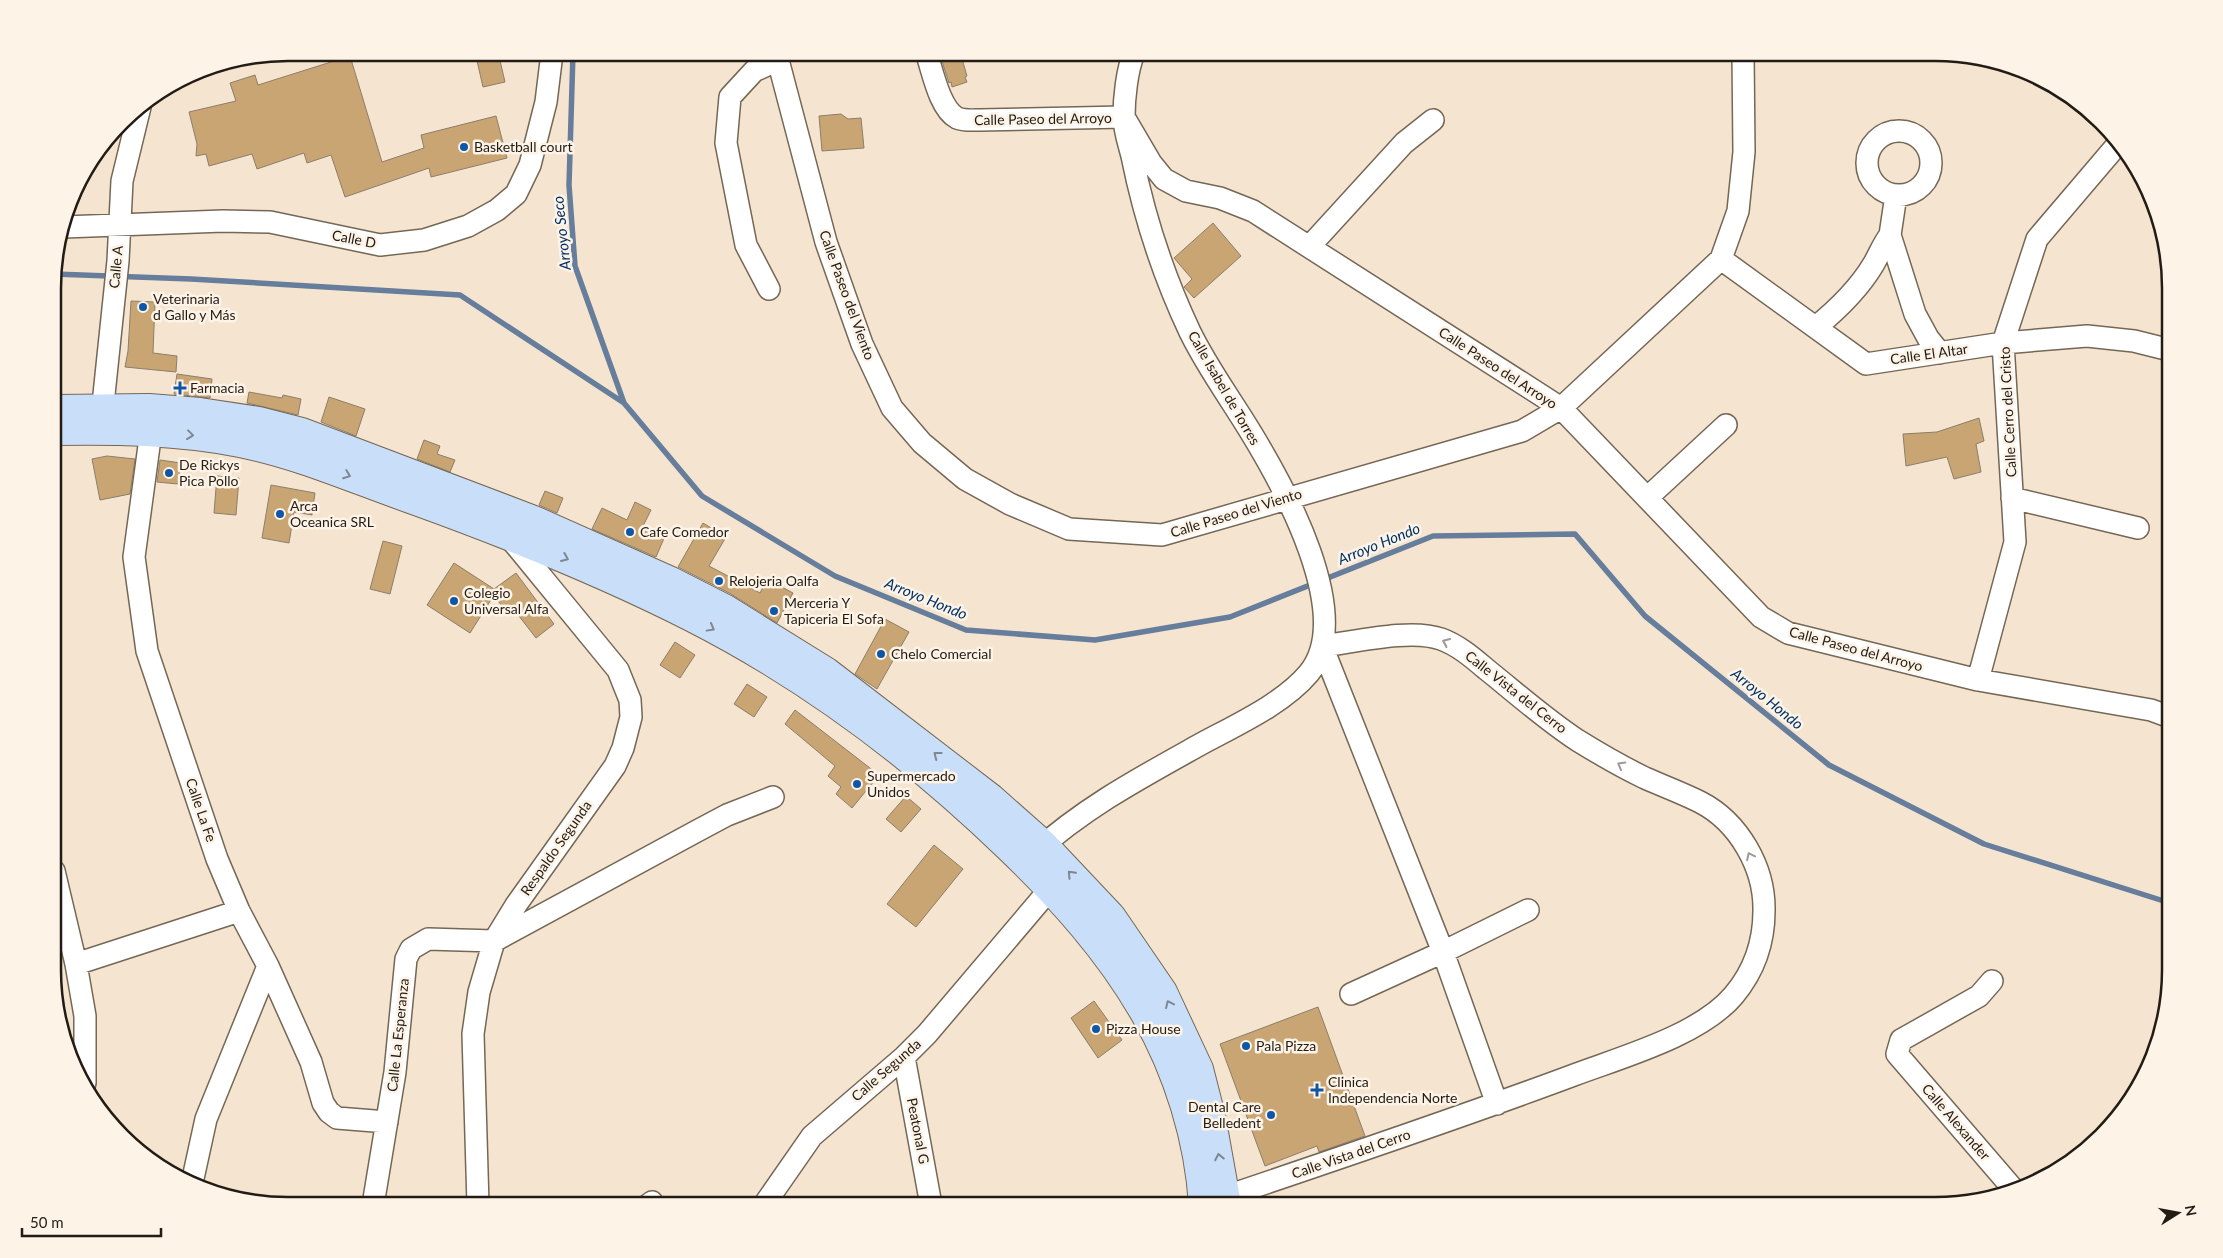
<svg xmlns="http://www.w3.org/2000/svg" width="2223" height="1258" font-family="Lato,sans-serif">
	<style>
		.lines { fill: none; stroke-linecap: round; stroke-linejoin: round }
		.stream { stroke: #667d9b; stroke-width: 5.5 }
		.building { fill: #c9a573; stroke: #8c7e6b }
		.street-casing { stroke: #756755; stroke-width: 24 }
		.secondary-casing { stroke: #756755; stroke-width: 30 }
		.street { stroke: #fff; stroke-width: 21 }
		.secondary { stroke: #c9dff9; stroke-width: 28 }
		.oneway { stroke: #7e8792 }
		.oneway2 { stroke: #9c9996 }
		.poi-dot { fill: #0e57a7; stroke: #fdf3e7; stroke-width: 2 }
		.labels { text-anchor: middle; stroke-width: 5; stroke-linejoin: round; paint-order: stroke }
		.street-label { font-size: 14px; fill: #221c15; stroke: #fdf3e7 }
		.poi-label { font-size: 14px; fill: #221c15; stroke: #fdf3e7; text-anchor: start }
		.water-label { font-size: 15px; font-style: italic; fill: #003168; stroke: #fdf3e7 }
		.rim { fill: none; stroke: #221c15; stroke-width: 2.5 }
	</style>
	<rect width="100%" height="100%" fill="#f5e5d0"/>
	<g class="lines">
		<!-- stream -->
		<path class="stream" d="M573 53 569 185 575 266 624 403
			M54 274 191 279 460 295 624 403 702 496 835 576 966 630 1095 640 1230 617 1433 536 1575 534 1645 616 1829 765 1984 844 2170 903"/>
	</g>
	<!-- building -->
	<path class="building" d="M475 52H498L505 82 483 87Z
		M939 52H960L967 76 965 77 967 82 952 87 951 82 949 83Z
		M350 56 382 162 424 148 421 135 496 116 507 158 431 177 429 168 345 197 331 155 307 163 304 153 257 169 252 154 209 166 206 154 196 156 197 144 189 112 236 101 230 83 255 75 258 85Z
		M841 114 848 119 861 118 864 148 822 151 819 116Z
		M1213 223 1241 256 1194 298 1184 287 1192 279 1174 258Z
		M131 301 155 302 153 353 177 356 176 372 125 367 128 351Z
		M177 374 212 379 210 398 174 394Z
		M249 392 282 398 283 395 301 399 298 415 247 403Z
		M329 397 365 409 356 436 321 422Z
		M1979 418 1984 441 1976 444 1981 472 1954 479 1947 457 1906 466 1903 434 1937 432Z
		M424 440 440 446 437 454 455 460 450 472 417 459Z
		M107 456 135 459 130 494 100 500 92 459Z
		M160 460 181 463 178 484 157 482Z
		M217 476 239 478 236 515 214 513Z
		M271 485 315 493 312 515 294 512 289 543 262 538Z
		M545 491 563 498 557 513 539 505Z
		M635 502 651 510 643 526 665 536 656 557 592 529 602 508 627 520Z
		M703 523 726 537 709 566 760 593 767 579 793 593 777 623 731 594 678 567Z
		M383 541 402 546 390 594 370 589Z
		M454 563 494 589 516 573 554 624 536 638 515 611 508 615 494 595 470 633 427 605Z
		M885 619 909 632 877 689 855 674Z
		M675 642 695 655 680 678 660 665Z
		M747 684 767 697 754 717 734 704Z
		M795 710 879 775 852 808 836 794 841 787 828 776 835 766 785 724Z
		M906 796 921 809 901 832 886 819Z
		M934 845 963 869 916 927 887 904Z
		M1094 1001 1122 1040 1098 1058 1071 1018Z
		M1318 1007 1365 1136 1319 1152 1317 1146 1265 1166 1220 1044Z"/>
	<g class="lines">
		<defs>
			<path id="street" d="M780 53 778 60 826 242 862 344 892 408 922 443 965 479 1010 504 1069 529 1162 535 1522 431 1561 408 1721 259 1738 211 1744 152 1743 53
				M927 55C933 73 940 109 957 118 964 121 973 120 980 120L1124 117 1151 163 1164 179 1186 191 1220 198 1253 211 1561 408 1761 617 1788 633 1978 680 2151 710 2170 717
				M1867 163a32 32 0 1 1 64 0a32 32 0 1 1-64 0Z
				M1896 195 1890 235 1915 314 1928 338 1940 353
				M64 227 223 221 270 222 380 245 424 240 468 226 497 210 516 194 530 165 546 102 552 53
				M1309 247 1404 143 1433 120
				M1721 259 1866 364 2003 343 2087 336 2134 341 2170 350
				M769 289 746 245 726 143 730 97 754 71 778 60
				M1816 327C1838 309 1858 290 1873 265 1879 255 1883 244 1890 235
				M101 423 118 261 122 181 140 107
				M151 431 134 557 147 651 217 859 239 911 268 966 311 1062 323 1103 329 1112 337 1118 387 1122
				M1647 498 1726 425
				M2012 498 2138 528
				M1322 646 1443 952 1497 1104
				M1978 680 2015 542 2003 343 2037 239 2117 145
				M1033 854C1085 807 1140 778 1201 744 1236 725 1283 704 1309 673 1356 615 1283 485 1250 431 1230 398 1207 367 1190 332 1164 277 1144 216 1132 156 1129 144 1124 130 1124 117 1124 98 1127 70 1134 53
				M54 871 76 964 85 1016V1083
				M76 964 239 911
				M1992 981 1979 996 1901 1040 1897 1054 2015 1191
				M1351 994 1443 952 1528 910
				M904 1057 931 1205
				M192 1183 206 1119 268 966
				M1210 1198 1227 1196C1343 1157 1459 1118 1574 1075 1622 1057 1701 1035 1734 995 1754 971 1764 942 1764 911 1765 868 1739 822 1700 802 1682 793 1663 786 1645 778 1622 767 1598 753 1577 740 1545 719 1516 693 1486 669 1473 658 1458 645 1441 639 1411 628 1355 642 1322 646
				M373 1205 395 1072 406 959 411 949 428 939 494 941 697 831 727 815 773 797
				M478 1205 473 1034 479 992 494 941 516 905 615 766 623 748 631 717 630 700 618 670 509 537
				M648 1205 652 1202
				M764 1205 812 1136 904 1057 927 1034 1050 889"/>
			<path id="secondary" d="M54 409 149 408 200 412 259 421 302 432 534 520 671 581 724 608 827 672 991 798 1044 845 1111 916 1163 992 1199 1069 1211 1116 1227 1205
				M54 431C117 430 178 431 240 443 301 455 358 481 416 501 510 535 602 572 691 617 807 676 915 757 1009 848 1061 898 1109 951 1145 1014 1178 1071 1199 1140 1203 1205"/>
		</defs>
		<!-- street casing -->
		<use href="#street" class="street-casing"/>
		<!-- secondary casing -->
		<use href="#secondary" class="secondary-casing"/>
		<!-- street -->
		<use href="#street" class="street"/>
		<!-- secondary -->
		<use href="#secondary" class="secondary"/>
	</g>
	<!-- one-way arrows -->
	<defs><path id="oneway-chevron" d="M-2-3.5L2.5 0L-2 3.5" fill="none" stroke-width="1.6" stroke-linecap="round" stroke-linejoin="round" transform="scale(1.25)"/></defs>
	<g class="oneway">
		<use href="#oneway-chevron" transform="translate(190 435) rotate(7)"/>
		<use href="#oneway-chevron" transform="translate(347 475) rotate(21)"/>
		<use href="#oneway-chevron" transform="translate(565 558) rotate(23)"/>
		<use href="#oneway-chevron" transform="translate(711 628) rotate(29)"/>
		<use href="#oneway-chevron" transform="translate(937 755) rotate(-142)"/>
		<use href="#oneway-chevron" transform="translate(1071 874) rotate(-133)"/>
		<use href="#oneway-chevron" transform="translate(1169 1004) rotate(-115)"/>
		<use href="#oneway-chevron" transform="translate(1219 1157) rotate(-101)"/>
	</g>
	<g class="oneway2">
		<use href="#oneway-chevron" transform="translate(1446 642) rotate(-155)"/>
		<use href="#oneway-chevron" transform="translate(1621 765) rotate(-150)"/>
		<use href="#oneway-chevron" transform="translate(1750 856) rotate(-116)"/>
	</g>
	<!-- markers -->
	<g class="poi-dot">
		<circle cx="464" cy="147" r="5"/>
		<circle cx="143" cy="307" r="5"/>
		<path d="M177.5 380.5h5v5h5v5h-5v5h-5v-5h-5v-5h5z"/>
		<circle cx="169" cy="473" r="5"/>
		<circle cx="280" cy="514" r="5"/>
		<circle cx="630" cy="532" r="5"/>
		<circle cx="719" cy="581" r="5"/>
		<circle cx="454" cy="601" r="5"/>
		<circle cx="774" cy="611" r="5"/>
		<circle cx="881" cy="654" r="5"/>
		<circle cx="857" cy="784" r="5"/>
		<circle cx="1096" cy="1029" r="5"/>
		<circle cx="1246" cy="1046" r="5"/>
		<path d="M1314.5 1082.5h5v5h5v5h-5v5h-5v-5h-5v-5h5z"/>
		<circle cx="1271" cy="1115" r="5"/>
	</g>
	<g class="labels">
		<!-- street labels -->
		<g class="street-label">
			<text transform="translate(1043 119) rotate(-1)" y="5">Calle Paseo del Arroyo</text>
			<text transform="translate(354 239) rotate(11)" y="5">Calle D</text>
			<text transform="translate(116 267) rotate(-85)" y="5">Calle A</text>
			<text transform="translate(847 295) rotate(70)" y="5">Calle Paseo del Viento</text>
			<text transform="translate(1929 354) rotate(-8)" y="5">Calle El Altar</text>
			<text transform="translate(1498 368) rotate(33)" y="5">Calle Paseo del Arroyo</text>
			<text transform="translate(1224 388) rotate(60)" y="5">Calle Isabel de Torres</text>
			<text transform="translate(2008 412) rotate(-93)" y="5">Calle Cerro del Cristo</text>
			<text transform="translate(1236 513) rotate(-17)" y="5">Calle Paseo del Viento</text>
			<text transform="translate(1856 649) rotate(15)" y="5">Calle Paseo del Arroyo</text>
			<text transform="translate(1516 692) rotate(38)" y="5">Calle Vista del Cerro</text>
			<text transform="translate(201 810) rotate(71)" y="5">Calle La Fe</text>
			<text transform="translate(556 848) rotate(-55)" y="5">Respaldo Segunda</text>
			<text transform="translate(398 1035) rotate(-84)" y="5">Calle La Esperanza</text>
			<text transform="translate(886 1070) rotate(-41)" y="5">Calle Segunda</text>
			<text transform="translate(1956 1122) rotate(49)" y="5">Calle Alexander</text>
			<text transform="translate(918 1131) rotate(79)" y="5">Peatonal G</text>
			<text transform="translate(1351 1154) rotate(-19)" y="5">Calle Vista del Cerro</text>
		</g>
		<!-- poi labels -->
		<g class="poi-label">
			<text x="474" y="152">Basketball court</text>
			<text x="153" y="304">Veterinaria<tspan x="153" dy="16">d Gallo y Más</tspan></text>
			<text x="190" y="393">Farmacia</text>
			<text x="179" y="470">De Rickys<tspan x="179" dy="16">Pica Pollo</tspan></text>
			<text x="290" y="511">Arca<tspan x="290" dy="16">Oceanica SRL</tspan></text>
			<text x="640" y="537">Cafe Comedor</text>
			<text x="729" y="586">Relojeria Oalfa</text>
			<text x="464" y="598">Colegio<tspan x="464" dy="16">Universal Alfa</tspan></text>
			<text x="784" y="608">Merceria Y<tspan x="784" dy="16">Tapiceria El Sofa</tspan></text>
			<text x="891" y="659">Chelo Comercial</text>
			<text x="867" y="781">Supermercado<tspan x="867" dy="16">Unidos</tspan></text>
			<text x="1106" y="1034">Pizza House</text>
			<text x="1256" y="1051">Pala Pizza</text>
			<text x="1328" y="1087">Clinica<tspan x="1328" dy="16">Independencia Norte</tspan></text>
			<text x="1261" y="1112" text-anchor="end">Dental Care<tspan x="1261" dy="16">Belledent</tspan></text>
		</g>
		<!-- water labels -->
		<g class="water-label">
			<text transform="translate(562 233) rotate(-96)" y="5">Arroyo Seco</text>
			<text transform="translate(1379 544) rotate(-22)" y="5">Arroyo Hondo</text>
			<text transform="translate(926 599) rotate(22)" y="5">Arroyo Hondo</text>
			<text transform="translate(1767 699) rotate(39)" y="5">Arroyo Hondo</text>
		</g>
	</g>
	<!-- crop -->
	<path d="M0 0H2223V1258H0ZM288 61H1935A227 227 0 0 1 2162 288V970A227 227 0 0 1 1935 1197H288A227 227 0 0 1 61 970V288A227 227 0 0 1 288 61Z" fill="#fdf3e7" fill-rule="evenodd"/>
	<path class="rim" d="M288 61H1935A227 227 0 0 1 2162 288V970A227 227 0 0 1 1935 1197H288A227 227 0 0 1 61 970V288A227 227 0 0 1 288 61Z"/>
	<!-- north arrow -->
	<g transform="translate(2178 1213) rotate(79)" stroke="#fdf3e7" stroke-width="4" paint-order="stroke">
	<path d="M0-4L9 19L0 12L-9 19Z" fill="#221c15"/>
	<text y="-8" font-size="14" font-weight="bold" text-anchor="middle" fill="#221c15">N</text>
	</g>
	<!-- scale -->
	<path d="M22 1228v8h139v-8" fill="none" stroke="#221c15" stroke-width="2.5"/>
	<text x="30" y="1228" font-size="15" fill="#221c15" stroke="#fdf3e7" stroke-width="4" paint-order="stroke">50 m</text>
</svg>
